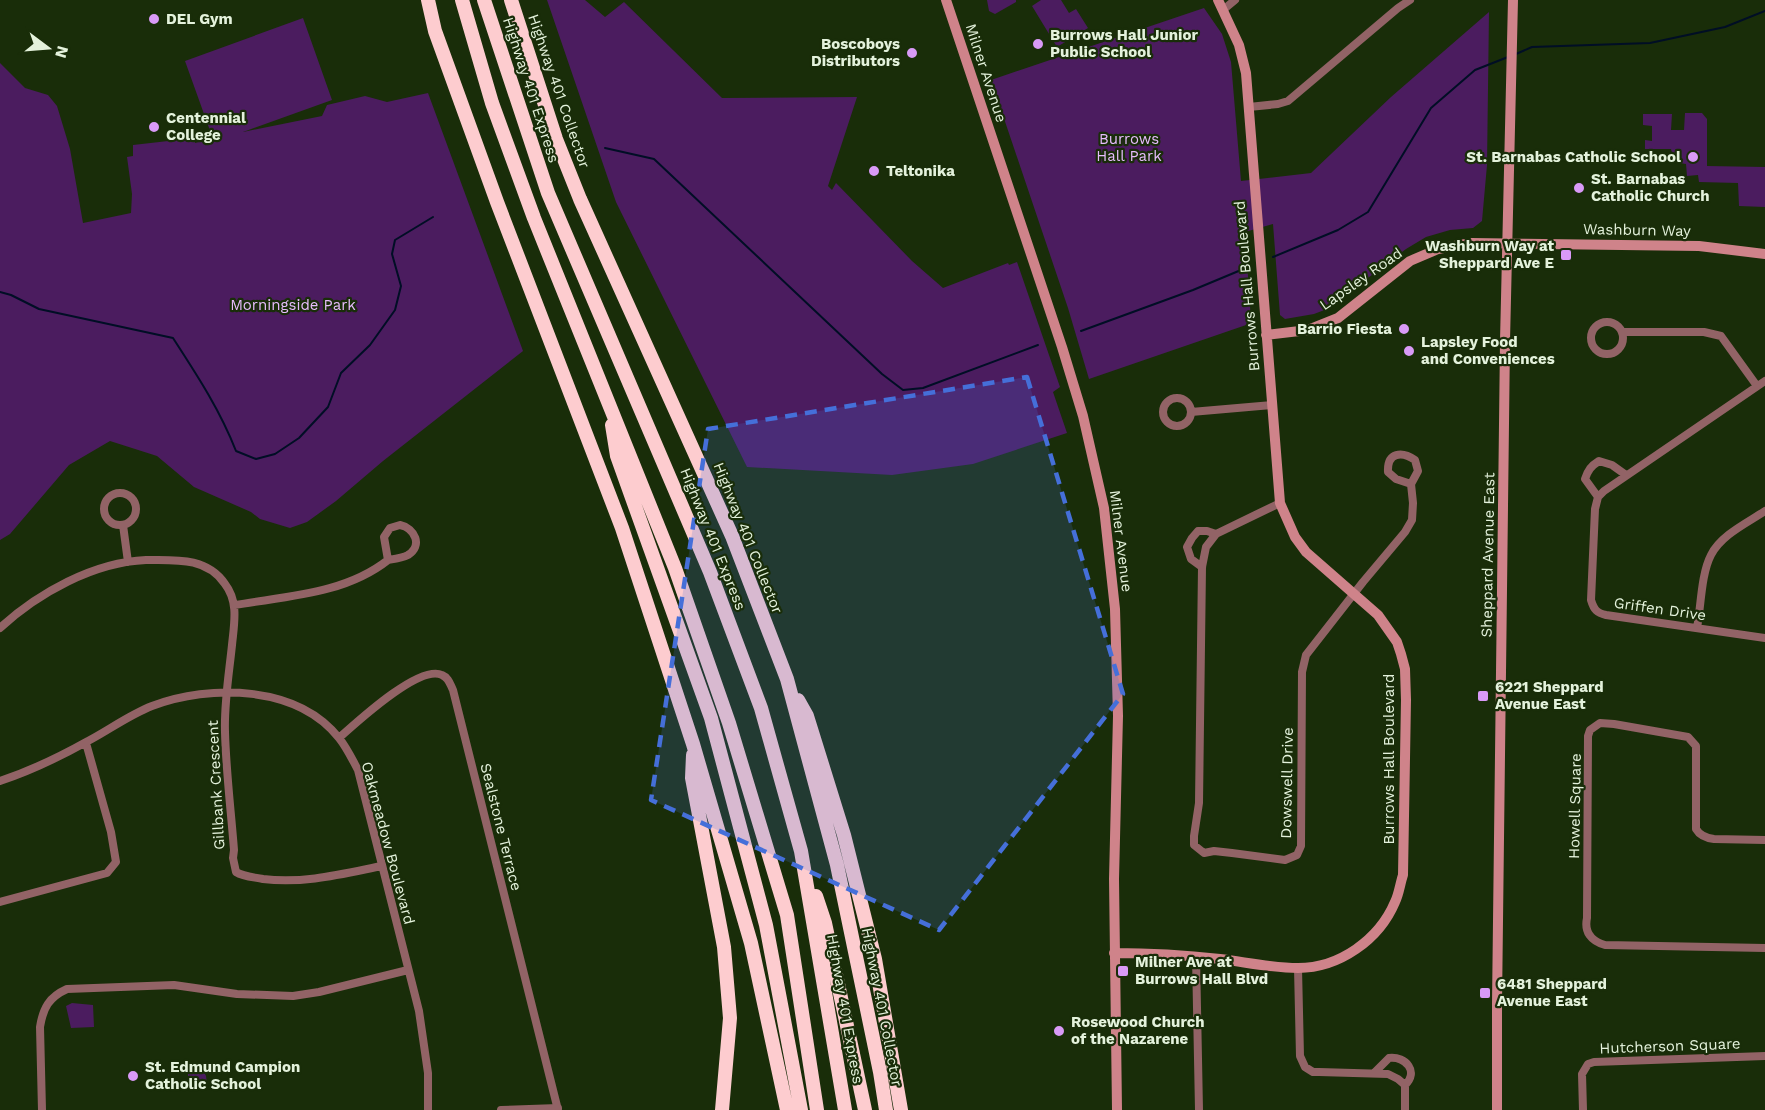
<svg xmlns="http://www.w3.org/2000/svg" width="1765" height="1110" font-family="'Work Sans',sans-serif">
	<style>
		.green { fill: #4b1c5f }
		.lines { fill: none; stroke-linecap: round; stroke-linejoin: round }
		.stream { stroke: #000e25; stroke-width: 2 }
		.street { stroke: #926366; stroke-width: 8 }
		.secondary { stroke: #cf838a; stroke-width: 10 }
		.highway { stroke: #fdcccf; stroke-width: 14 }
		.marked { fill: #456fd9; fill-opacity: 0.2; stroke: #456fd9; stroke-width: 4.5; stroke-dasharray: 12 8; stroke-linejoin: round }
		.poi-dot { fill: #d99af7; stroke: #192d09; stroke-width: 2 }
		.labels { text-anchor: middle; stroke-width: 4.5; stroke-linejoin: round; paint-order: stroke }
		.poi-label { font-size: 15px; font-weight: bold; fill: #e4f2dc; stroke: #192d09; text-anchor: start }
		.street-label { font-size: 15px; fill: #e4f2dc; stroke: #192d09 }
		.park-label { font-size: 15px; fill: #e7bcfd; stroke: #192d09 }
	</style>
	<rect width="100%" height="100%" fill="#192d09"/>
	<!-- green -->
	<path class="green" d="M547 0H585L605 17 624 2 722 98 857 97 828 186 832 190 836 183 912 261 943 288 1008 263 1009 265 1017 262 1060 387 1053 392 1067 433 973 464 892 475 747 467 616 202Z
		M987 0H1016V2L995 14 989 11Z
		M1041 0H1061L1069 13 1076 9 1088 28 1057 47 1032 6Z
		M1204 8 1222 34 1231 62 1241 181 1311 173 1391 97 1489 12 1487 165 1482 221 1473 228 1450 230 1426 237 1406 249 1327 309 1314 314 1285 319 1280 315 1273 224 1245 232 1251 321 1249 324 1089 379 1068 308 991 80Z
		M303 18 332 100 243 132 322 116 327 105 365 96 387 102 428 93 523 351 383 461 336 501 307 522 290 528 260 519 251 512 194 487 157 456 110 441 69 465 10 534 0 540V63L25 88 48 95 57 106 70 149 83 223 131 213 132 194 127 157 133 156V145L177 140 192 134 195 143 213 139 185 61Z
		M1685 113H1702L1707 119V166L1765 167V207L1739 206 1738 183 1699 182 1698 175 1687 176 1686 164 1680 163 1679 153H1672L1671 149H1645V140L1652 141V126L1643 125V114H1672L1671 130H1684Z
		M72 1003 93 1005 94 1027 71 1028 66 1006Z
		M195 1068H202L206 1076 207 1084 203 1087H196L190 1078H188V1073Z"/>
	<g class="lines">
		<!-- stream -->
		<path class="stream" d="M1516 54 1532 47 1650 43 1725 27 1765 11
			M605 148 654 159 882 374 903 390 923 388 1038 345
			M1273 257 1338 230 1368 212 1431 108 1475 70 1508 57
			M0 292 11 295 39 309 173 338C197 375 220 410 236 451L256 459 275 454 299 438 328 407 341 373 370 345 395 310 401 286 392 254 395 240 433 217
			M1081 331 1193 290 1241 270"/>
		<!-- street -->
		<path class="street" d="M1223 10 1235 0
			M1249 107 1278 104 1288 101 1398 8 1410 0
			M1591 338a16 16 0 1 1 32 0a16 16 0 1 1-32 0Z
			M1622 332H1704L1721 336 1757 386
			M1765 381 1604 491 1598 497 1595 509 1591 600C1594 610 1597 613 1606 615L1765 638
			M1163 412a14 14 0 1 1 28 0a14 14 0 1 1-28 0Z
			M1191 412 1273 405
			M104 509a16 16 0 1 1 32 0a16 16 0 1 1-32 0Z
			M1598 497 1585 479C1588 470 1591 466 1599 461L1612 465 1626 475
			M1280 503 1216 534 1206 547 1202 567 1199 803 1194 836V845L1204 853 1214 851 1232 853 1285 860 1297 855 1301 846 1302 672 1306 655 1363 582 1405 532 1412 520 1413 503 1411 484 1418 471 1415 460C1402 451 1387 452 1388 472L1396 479 1411 484
			M123 525 128 562
			M400 525C415 528 423 546 408 555 402 558 394 559 388 560L384 537 390 528Z
			M1202 567 1191 559 1187 547 1192 538 1198 531H1207L1216 534
			M235 605C287 596 345 594 388 560
			M0 628C38 593 94 562 146 560 175 560 207 557 225 584 239 602 234 624 232 645 229 674 224 703 225 732 226 771 231 811 234 850L233 858 236 872C244 877 254 877 263 879 304 884 342 874 382 866
			M1697 628C1701 607 1701 574 1711 555 1721 535 1747 523 1765 511
			M339 738C356 723 419 664 442 675 449 678 450 684 453 690L558 1110
			M0 781C27 772 63 755 88 741 109 730 129 715 152 706 210 684 297 685 339 738 347 748 352 759 358 770L419 1011 428 1073V1110
			M1765 840 1714 839C1706 838 1700 836 1696 829V746L1688 737 1614 724 1600 723 1590 730 1588 736 1587 918C1584 932 1591 941 1605 945L1765 948
			M0 902 107 873 116 862 111 832 86 743
			M1196 956 1199 1110
			M1298 968 1300 1056 1305 1067 1313 1072H1319L1388 1074 1398 1079 1405 1085V1110
			M1374 1073 1389 1058C1406 1056 1419 1072 1405 1085
			M42 1110 40 1027C43 1008 49 997 67 989L174 985 237 994 293 996 319 992 408 970
			M501 1110 558 1108
			M1583 1110 1582 1074 1588 1064 1594 1062 1765 1056"/>
		<!-- secondary -->
		<path class="secondary" d="M946 0 1062 347 1083 416 1104 508 1115 609 1118 716 1114 879 1117 1110
			M1266 335 1308 330 1338 318 1410 261 1438 249 1471 243 1699 246 1765 254
			M1114 953C1149 953 1185 955 1220 959 1245 962 1272 968 1298 968 1339 968 1379 940 1395 902 1399 894 1400 884 1403 875L1406 700 1405 669 1401 654 1397 642 1378 615 1306 552 1295 537 1280 503 1246 73 1239 45 1218 0
			M1497 1110V1004L1505 341 1513 0"/>
		<!-- highway -->
		<path class="highway" d="M428 0 435 31 497 202 622 528 693 744 751 943 787 1110
			M462 0 492 103 534 218 675 568 729 723 787 915 817 1110
			M484 0 548 193 710 572 761 708 801 851 845 1110
			M511 0 556 139 580 199 732 536 787 679 837 865 880 1072 886 1110
			M612 425 617 456 711 718 766 925 801 1110
			M798 700 807 716 844 835 875 959 901 1110
			M693 755 692 778 724 947 730 1018 722 1110
			M816 896 825 923 865 1110"/>
	</g>
	<!-- marked area -->
	<path class="marked" d="M1027 377 1123 694 939 930 651 800 708 429Z"/>
	<!-- markers -->
	<g class="poi-dot">
		<circle cx="154" cy="19" r="6"/>
		<circle cx="1038" cy="44" r="6"/>
		<circle cx="912" cy="53" r="6"/>
		<circle cx="154" cy="127" r="6"/>
		<circle cx="1693" cy="157" r="6"/>
		<circle cx="874" cy="171" r="6"/>
		<circle cx="1579" cy="188" r="6"/>
		<rect x="1560" y="249" width="12" height="12" rx="3"/>
		<circle cx="1404" cy="329" r="6"/>
		<circle cx="1409" cy="351" r="6"/>
		<rect x="1477" y="690" width="12" height="12" rx="3"/>
		<rect x="1117" y="965" width="12" height="12" rx="3"/>
		<rect x="1479" y="987" width="12" height="12" rx="3"/>
		<circle cx="1059" cy="1031" r="6"/>
		<circle cx="133" cy="1076" r="6"/>
	</g>
	<g class="labels">
		<!-- poi labels -->
		<g class="poi-label">
			<text x="166" y="24">DEL Gym</text>
			<text x="1050" y="40">Burrows Hall Junior<tspan x="1050" dy="17">Public School</tspan></text>
			<text x="900" y="49" text-anchor="end">Boscoboys<tspan x="900" dy="17">Distributors</tspan></text>
			<text x="166" y="123">Centennial<tspan x="166" dy="17">College</tspan></text>
			<text x="1681" y="162" text-anchor="end">St. Barnabas Catholic School</text>
			<text x="886" y="176">Teltonika</text>
			<text x="1591" y="184">St. Barnabas<tspan x="1591" dy="17">Catholic Church</tspan></text>
			<text x="1554" y="251" text-anchor="end">Washburn Way at<tspan x="1554" dy="17">Sheppard Ave E</tspan></text>
			<text x="1392" y="334" text-anchor="end">Barrio Fiesta</text>
			<text x="1421" y="347">Lapsley Food<tspan x="1421" dy="17">and Conveniences</tspan></text>
			<text x="1495" y="692">6221 Sheppard<tspan x="1495" dy="17">Avenue East</tspan></text>
			<text x="1135" y="967">Milner Ave at<tspan x="1135" dy="17">Burrows Hall Blvd</tspan></text>
			<text x="1497" y="989">6481 Sheppard<tspan x="1497" dy="17">Avenue East</tspan></text>
			<text x="1071" y="1027">Rosewood Church<tspan x="1071" dy="17">of the Nazarene</tspan></text>
			<text x="145" y="1072">St. Edmund Campion<tspan x="145" dy="17">Catholic School</tspan></text>
		</g>
		<!-- street labels -->
		<g class="street-label">
			<text transform="translate(986 73) rotate(72)" y="5">Milner Avenue</text>
			<text transform="translate(531 90) rotate(72)" y="5">Highway 401 Express</text>
			<text transform="translate(559 91) rotate(71)" y="5">Highway 401 Collector</text>
			<text transform="translate(1637 230) rotate(1)" y="5">Washburn Way</text>
			<text transform="translate(1361 279) rotate(-35)" y="5">Lapsley Road</text>
			<text transform="translate(1247 286) rotate(-95)" y="5">Burrows Hall Boulevard</text>
			<text transform="translate(748 538) rotate(68)" y="5">Highway 401 Collector</text>
			<text transform="translate(713 539) rotate(68)" y="5">Highway 401 Express</text>
			<text transform="translate(1121 541) rotate(83)" y="5">Milner Avenue</text>
			<text transform="translate(1488 555) rotate(-89)" y="5">Sheppard Avenue East</text>
			<text transform="translate(1660 609) rotate(8)" y="5">Griffen Drive</text>
			<text transform="translate(1389 759) rotate(-90)" y="5">Burrows Hall Boulevard</text>
			<text transform="translate(1287 783) rotate(-89)" y="5">Dowswell Drive</text>
			<text transform="translate(216 785) rotate(-93)" y="5">Gillbank Crescent</text>
			<text transform="translate(1575 806) rotate(-89)" y="5">Howell Square</text>
			<text transform="translate(501 827) rotate(76)" y="5">Sealstone Terrace</text>
			<text transform="translate(388 843) rotate(75)" y="5">Oakmeadow Boulevard</text>
			<text transform="translate(882 1007) rotate(79)" y="5">Highway 401 Collector</text>
			<text transform="translate(845 1009) rotate(80)" y="5">Highway 401 Express</text>
			<text transform="translate(1670 1046) rotate(-2)" y="5">Hutcherson Square</text>
		</g>
		<!-- park labels -->
		<g class="park-label">
			<text x="1129" y="144">Burrows<tspan x="1129" dy="17">Hall Park</tspan></text>
			<text x="293" y="310">Morningside Park</text>
		</g>
	</g>
	<!-- north arrow -->
	<g transform="translate(48 48) rotate(106)" stroke="#192d09" stroke-width="4.5" paint-order="stroke">
	<path d="M0-4.5L10 22L0 15L-10 22Z" fill="#e4f2dc"/>
	<text y="-9" font-size="16" font-weight="bold" text-anchor="middle" fill="#e4f2dc">N</text>
	</g>
</svg>
